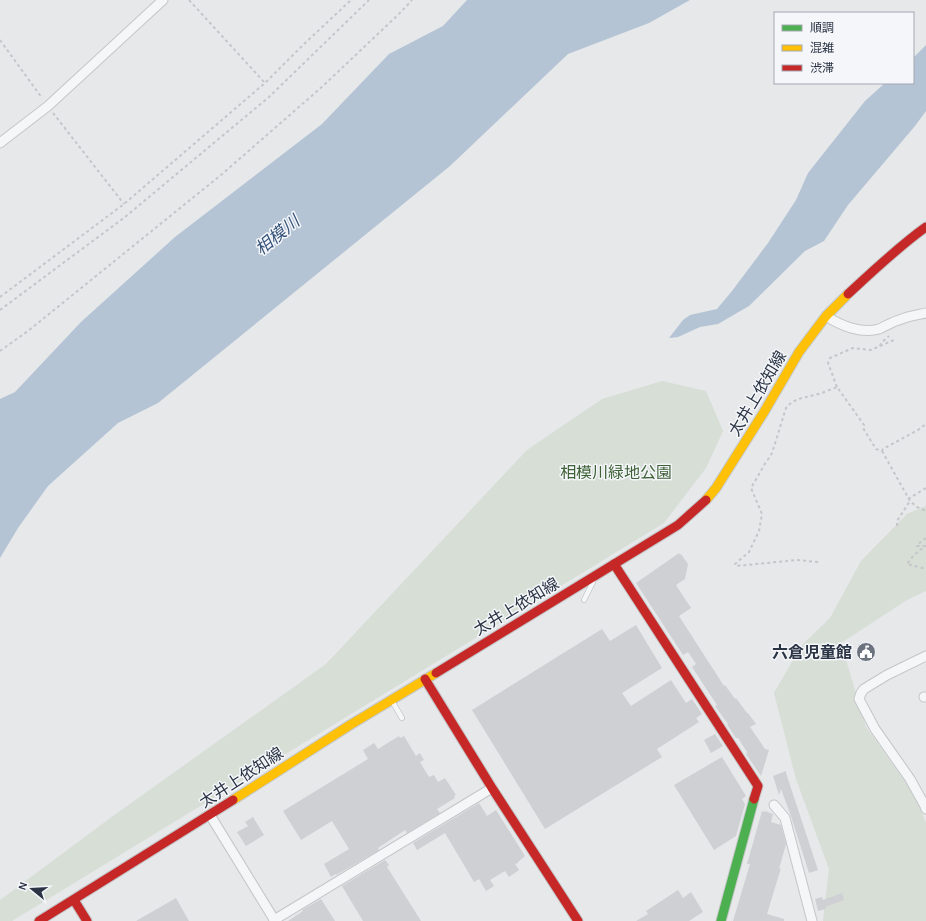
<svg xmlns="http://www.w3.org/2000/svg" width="926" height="921" viewBox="0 0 926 921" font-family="'Alegreya Sans','Noto Sans JP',sans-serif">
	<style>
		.green { fill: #d6ded6 }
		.water { fill: #b4c4d5 }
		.building { fill: #ced0d3 }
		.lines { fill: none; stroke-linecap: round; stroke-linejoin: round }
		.lane-casing { stroke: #c4c6c8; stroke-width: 6 }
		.street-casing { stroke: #c4c6c8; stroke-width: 11 }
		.fast-casing { stroke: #c4c6c8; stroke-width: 11 }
		.slow-casing { stroke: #c4c6c8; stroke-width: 11 }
		.jam-casing { stroke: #c4c6c8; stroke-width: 11 }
		.path { stroke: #c5c6ca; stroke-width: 2; stroke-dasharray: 3 3; stroke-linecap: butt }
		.lane { stroke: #f5f6f7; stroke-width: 4.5 }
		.street { stroke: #f5f6f7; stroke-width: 9 }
		.fast { stroke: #4caf50; stroke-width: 9 }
		.slow { stroke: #ffc107; stroke-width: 9 }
		.jam { stroke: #c62828; stroke-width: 9 }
		.labels { text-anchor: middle; stroke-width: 3; stroke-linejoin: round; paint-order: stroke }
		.street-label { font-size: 16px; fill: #2b3445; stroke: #f4f6f9 }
		.park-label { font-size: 16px; fill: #3f6138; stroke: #f4f6f9 }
		.poi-label { font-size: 16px; font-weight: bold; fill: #2b3445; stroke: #f4f6f9; text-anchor: end }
		.water-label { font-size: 17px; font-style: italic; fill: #34527a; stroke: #f4f6f9 }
	</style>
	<rect width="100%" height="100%" fill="#e6e8ea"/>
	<g class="green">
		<polygon points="662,381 706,391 723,431 706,468 664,523 12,921 0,921 0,900 113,816 326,664 527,450 602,399"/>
		<polygon points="926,506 926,591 907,600 841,643 866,727 915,796 926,823 926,921 823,921 829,869 796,779 774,693 801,646 830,618 861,561 907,514"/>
	</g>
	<g class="water">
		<polygon points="467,0 690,0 649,23 568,54 450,166 158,403 118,423 48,486 18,528 0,558 0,399 15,392 81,322 175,237 322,124 389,54 443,26"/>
		<polygon points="926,45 926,111 915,126 848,205 824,241 805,251 749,306 718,324 700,327 678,337 669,338 683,320 690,315 717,309 732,291 768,243 796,200 808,173 865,101 885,83 913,83 913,58"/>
	</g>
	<g class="building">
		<polygon points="679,553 680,555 681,554 688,564 685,579 676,585 691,608 679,616 724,686 725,685 735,699 736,698 747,713 748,713 756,724 750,727 765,749 769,750 761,776 746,754 747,752 738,738 736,738 728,726 727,725 728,724 715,706 717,705 692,667 696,664 688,652 683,655 636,583 669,560"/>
		<polygon points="636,625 662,668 622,693 631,706 671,680 686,703 692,699 702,714 696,718 699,722 657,749 662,757 545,829 472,710 602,629 610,641"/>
		<polygon points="715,734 723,746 711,753 704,740"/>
		<polygon points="399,736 400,738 404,736 416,756 420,753 424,760 420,762 429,777 434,775 438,782 445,778 456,795 454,796 455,798 437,809 440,813 407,833 405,830 378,848 379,850 336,875 335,874 331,877 324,864 349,849 332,821 301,840 283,811 368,759 363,750 374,743 378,749"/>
		<polygon points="722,757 746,796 742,799 745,804 736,836 714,850 674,785"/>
		<polygon points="786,771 786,773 818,870 809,873 791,816 781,789 779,795 773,776"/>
		<polygon points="479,803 487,816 496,810 525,856 518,862 518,863 515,864 519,870 509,877 505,871 490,880 494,886 486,891 479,879 474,882 445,833 417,850 413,843"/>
		<polygon points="762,811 765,812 765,811 773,814 771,822 781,825 786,844 779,869 781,868 767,914 784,919 784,921 733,921 750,864 747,864"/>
		<polygon points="253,817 264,835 246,846 237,832 248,826 245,822"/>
		<polygon points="385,860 389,865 387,867 421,921 363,921 342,886"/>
		<polygon points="678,890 683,898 691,892 703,912 689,921 636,921 648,914 646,911"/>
		<polygon points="842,893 844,900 825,907 826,909 818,911 815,899 822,897 823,900"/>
		<polygon points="176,898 189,921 136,921"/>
		<polygon points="321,899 335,921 288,921 303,911 302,910"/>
	</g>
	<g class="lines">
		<g class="lane-casing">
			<g id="lane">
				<polyline points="584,600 593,582 593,578"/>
				<polyline points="392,701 402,718"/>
			</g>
		</g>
		<g class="street-casing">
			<g id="street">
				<polyline points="0,143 48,106 163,0"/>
				<path d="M826,316c15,10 36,18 53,13 7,-3 13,-7 20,-9 9,-4 18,-5 27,-7"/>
				<polyline points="926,656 887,675 864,689 861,693 859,699 875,729 910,779 925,806 926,809"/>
				<polyline points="924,697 926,697"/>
				<polyline points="774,805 785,818 812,921"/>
				<polyline points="210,815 275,921"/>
				<polyline points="274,920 492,788"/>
			</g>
		</g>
		<g class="fast-casing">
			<polyline id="fast" points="721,921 754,799"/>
		</g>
		<g class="slow-casing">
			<g id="slow">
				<polyline points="706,500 716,488 764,412 799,352 826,316 848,294"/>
				<polyline points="233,800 350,725 436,673"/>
			</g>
		</g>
		<g class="jam-casing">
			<g id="jam">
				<path d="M848,294c25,-23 50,-47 78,-67"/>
				<polyline points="614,564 758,786 754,799"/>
				<polyline points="436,673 678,525 706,500"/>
				<polyline points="425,679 492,788 578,921"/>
				<polyline points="74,900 87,921"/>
				<polyline points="39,921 233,800"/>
			</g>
		</g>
		<g class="path">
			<polyline points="189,0 265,83"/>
			<polyline points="0,40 42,98"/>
			<polyline points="53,113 124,204"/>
			<polyline points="0,297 124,204 265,83 303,45 351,0"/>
			<polyline points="0,310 125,217 269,97 369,0"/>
			<polyline points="880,346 894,340"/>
			<polyline points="0,351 28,331 221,175 323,86 401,12 412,0"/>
			<polyline points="837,387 828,363 830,358 853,348 871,350 880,346 881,343 889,336"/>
			<polyline points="882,451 910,501 917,507 926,511"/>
			<polyline points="908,499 926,488"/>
			<polyline points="897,526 897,521 910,501"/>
			<polyline points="926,538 917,545 917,546 925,546 924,547 914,555 907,564 926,569"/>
			<path d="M818,562l-21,-2 -61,6 -1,-2 14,-12 10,-21 3,-17 -11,-26 15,-26 3,-4 3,-5 14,-45c8,-10 17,-10 29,-13 7,-2 15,-5 22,-8l27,38 -1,3 13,21 6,2 1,-2 35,-19 8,-6"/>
		</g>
		<use href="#lane" class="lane"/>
		<use href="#street" class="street"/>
		<use href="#fast" class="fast"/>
		<use href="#slow" class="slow"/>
		<use href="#jam" class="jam"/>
	</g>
	<defs>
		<g id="civic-disc" transform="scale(1)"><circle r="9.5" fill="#6c737f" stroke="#f4f6f9"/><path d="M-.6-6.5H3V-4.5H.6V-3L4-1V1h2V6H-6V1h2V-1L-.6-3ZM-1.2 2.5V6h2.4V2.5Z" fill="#fff"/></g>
	</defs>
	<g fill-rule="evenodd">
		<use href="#civic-disc" x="866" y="652"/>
	</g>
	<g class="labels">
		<g class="street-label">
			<text transform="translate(757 393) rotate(-59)" y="6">太井上依知線</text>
			<text transform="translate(516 606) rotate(-31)" y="6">太井上依知線</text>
			<text transform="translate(241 777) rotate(-33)" y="6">太井上依知線</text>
		</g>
		<g class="park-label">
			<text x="616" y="478">相模川緑地公園</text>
		</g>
		<g class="poi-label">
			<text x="852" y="658">六倉児童館</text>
		</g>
		<g class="water-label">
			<text transform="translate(277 235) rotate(-39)" y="6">相模川</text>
		</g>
	</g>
	<rect x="774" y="12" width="140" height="72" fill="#f4f6f9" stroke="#a4a8b1"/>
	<rect x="782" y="25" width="20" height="6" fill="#4caf50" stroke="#a4a8b1"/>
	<text x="810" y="32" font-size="12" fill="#2b3445">順調</text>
	<rect x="782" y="45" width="20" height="6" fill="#ffc107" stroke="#a4a8b1"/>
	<text x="810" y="52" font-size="12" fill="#2b3445">混雑</text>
	<rect x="782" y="65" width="20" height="6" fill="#c62828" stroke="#a4a8b1"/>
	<text x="810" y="72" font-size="12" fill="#2b3445">渋滞</text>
	<g transform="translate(32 889) rotate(288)" stroke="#f4f6f9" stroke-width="3" paint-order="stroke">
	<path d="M0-3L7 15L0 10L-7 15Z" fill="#2b3445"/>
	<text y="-6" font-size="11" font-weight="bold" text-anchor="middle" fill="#2b3445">N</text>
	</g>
</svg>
